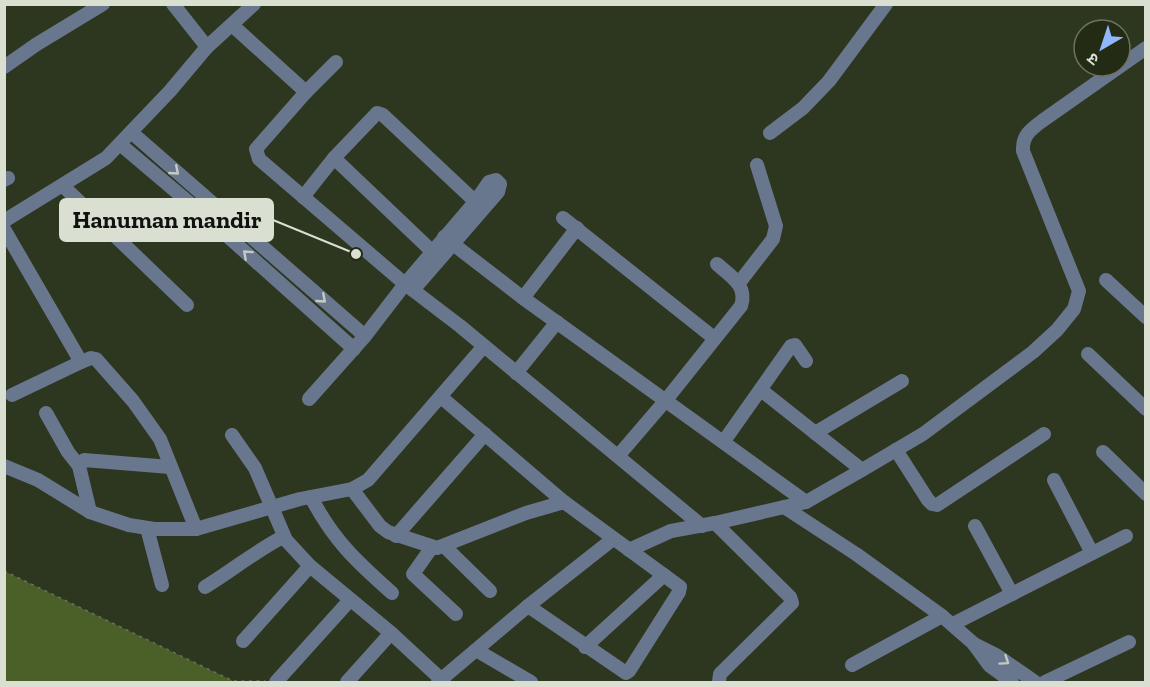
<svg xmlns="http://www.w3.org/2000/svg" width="1150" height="687" viewBox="0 0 1150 687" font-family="'Zilla Slab','Noto Sans Devanagari',serif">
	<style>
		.green { fill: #4b5f29 }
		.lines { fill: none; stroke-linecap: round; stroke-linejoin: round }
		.path { stroke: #6a725e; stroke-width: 1.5; stroke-dasharray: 3 4.5; stroke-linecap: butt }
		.minor { stroke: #69778e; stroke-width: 14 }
		.oneway { stroke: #c3cac4 }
		.leader { fill: none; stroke: #d9dfd1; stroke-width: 2 }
		.callout-dot { fill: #d9dfd1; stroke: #232b15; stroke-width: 2 }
		.callout { fill: #d9dfd1; stroke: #d9dfd1; stroke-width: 2 }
		.callout-label { font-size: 24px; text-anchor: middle; font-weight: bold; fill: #111 }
	</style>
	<rect width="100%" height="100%" fill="#2d361f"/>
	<polygon class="green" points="4,571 233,681 341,682 5,682"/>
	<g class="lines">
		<g class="path">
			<polyline points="4,571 233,681 265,681"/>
			<polyline points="293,682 337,682"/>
		</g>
		<g class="minor">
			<polyline points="173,4 207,47"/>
			<polyline points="232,25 306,92"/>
			<polyline points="336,62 306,92 256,149 259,159 405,284 460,326 702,526"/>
			<polyline points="4,67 37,44 103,4"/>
			<polyline points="131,132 365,336"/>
			<polyline points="770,133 803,108 829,81 886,4"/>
			<polyline points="121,145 205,216 354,349"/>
			<polyline points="334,158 437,256"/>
			<polyline points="4,180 8,178"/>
			<polyline points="63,186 187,305"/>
			<polyline points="303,197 334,158 377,113 383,115 480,206"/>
			<polyline points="563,218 714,338"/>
			<polyline points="4,221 106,158 170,91 207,47 254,4"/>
			<polyline points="4,229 81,362"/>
			<polyline points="444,237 523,298 806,502"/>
			<polyline points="1106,280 1146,317"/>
			<polyline points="739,283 773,239 776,226 757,165"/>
			<polyline points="523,298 577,228"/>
			<polyline points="1088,354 1146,409"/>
			<polyline points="516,373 557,322"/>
			<polyline points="761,390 862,470"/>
			<polyline points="12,395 81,362 91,358 96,359 133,401 160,439 196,529"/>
			<polyline points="441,397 564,502 680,587 679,592 629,671 626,673 528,606"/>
			<polyline points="309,399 365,336 405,284 475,202 489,182 496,180 500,184 498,192 413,290"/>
			<polyline points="46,413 68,452 79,466"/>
			<polyline points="815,433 902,381"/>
			<polyline points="232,435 255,468 286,540 310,566 391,633 444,682"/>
			<polyline points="724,441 791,346 795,345 806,361"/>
			<polyline points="896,450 928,500 932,504 937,505 1044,434"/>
			<polyline points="1103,452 1146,494"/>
			<path d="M618,456l48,-56 75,-94c7,-21 -11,-30 -24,-42"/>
			<polyline points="4,466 38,480 90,512 129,525 154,529 196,529 300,499 352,489 368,480 484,346"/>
			<polyline points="1054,480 1092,553"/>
			<polyline points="352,489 380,526 388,532 437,548 526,513 564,502"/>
			<path d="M311,497c22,43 46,65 81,96"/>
			<polyline points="784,507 856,554 942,616 973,643 989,665 1012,682"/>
			<polyline points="90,512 79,466 84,460 170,467"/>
			<polyline points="715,523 790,597 792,603 720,674 719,682"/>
			<polyline points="975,526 1012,594"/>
			<polyline points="147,528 162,585"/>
			<polyline points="396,536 485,434"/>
			<polyline points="444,546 490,591"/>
			<polyline points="432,547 413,574 456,614"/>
			<path d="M629,550l42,-19 44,-8 91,-21 56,-32 61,-36 110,-82 24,-22 17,-21 5,-18 -56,-140c-1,-15 7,-21 19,-30l104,-73"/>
			<path d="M205,587c27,-16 50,-36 78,-50"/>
			<polyline points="953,624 1126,536"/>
			<polyline points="243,641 310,566"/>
			<polyline points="974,644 996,655 1035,682"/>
			<polyline points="585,647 664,575"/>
			<polyline points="476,650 531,682"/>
			<polyline points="852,665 942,616"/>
			<polyline points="276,682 350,600"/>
			<polyline points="347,682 391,633"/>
			<polyline points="438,682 528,606 613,539"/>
			<polyline points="1045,682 1129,642"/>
		</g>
	</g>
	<defs><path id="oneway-chevron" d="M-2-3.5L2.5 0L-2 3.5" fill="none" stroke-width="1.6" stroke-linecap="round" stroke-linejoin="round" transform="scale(1.5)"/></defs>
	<g class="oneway">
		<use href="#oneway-chevron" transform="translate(175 171) rotate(41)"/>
		<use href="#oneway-chevron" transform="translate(247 254) rotate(-138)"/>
		<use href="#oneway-chevron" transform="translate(322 299) rotate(41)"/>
		<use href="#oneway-chevron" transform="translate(1005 661) rotate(35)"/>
	</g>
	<path class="leader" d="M356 254L273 220"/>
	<circle class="callout-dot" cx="356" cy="254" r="6"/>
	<rect class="callout" x="60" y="199" width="213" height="42" rx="6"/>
	<g class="callout-label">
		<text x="167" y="228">Hanuman mandir</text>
	</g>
	<rect width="1150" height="687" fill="none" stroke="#d9dfd1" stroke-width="12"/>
	<g transform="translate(1102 48) rotate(219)"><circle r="28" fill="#232b15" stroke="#6c7360" stroke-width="1.5"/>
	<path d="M0-4.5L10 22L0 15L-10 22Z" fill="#8fb8fd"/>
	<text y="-9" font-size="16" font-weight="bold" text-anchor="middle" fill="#d9dfd1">उ</text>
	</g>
</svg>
